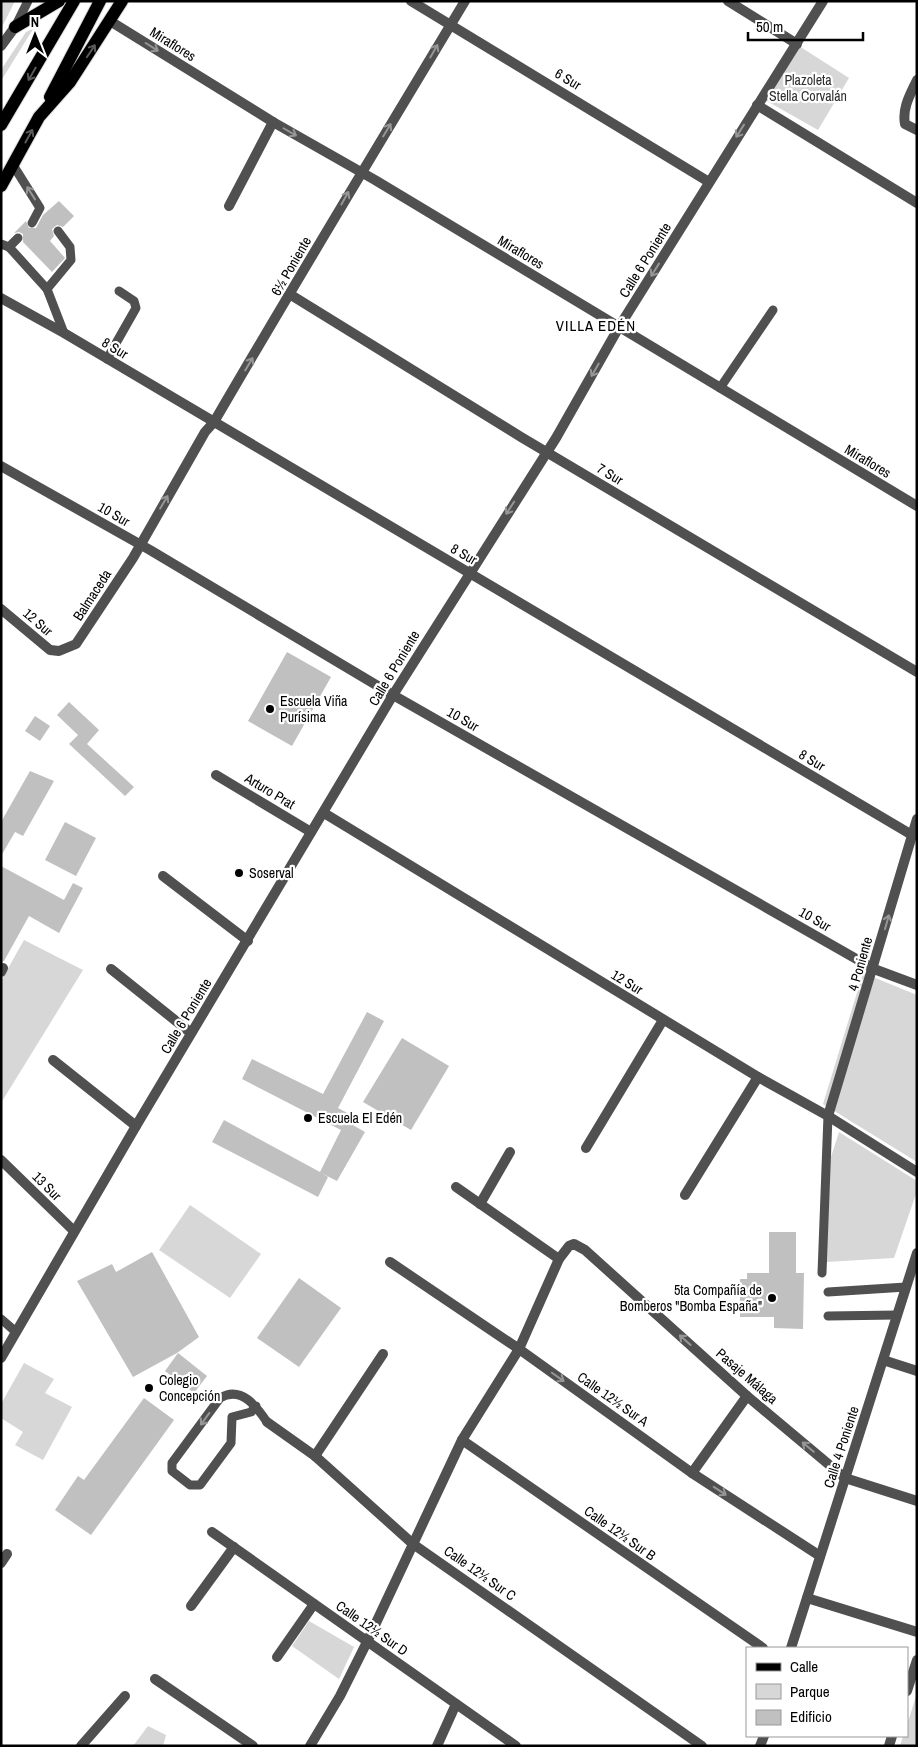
<svg xmlns="http://www.w3.org/2000/svg" width="918" height="1747" viewBox="0 0 918 1747" font-family="'Archivo Narrow',sans-serif">
	<style>
		.green { fill: #d7d7d7 }
		.building { fill: #c0c0c0 }
		.lines { fill: none; stroke-linecap: round; stroke-linejoin: round }
		.primary-casing { stroke: #dbdbdb; stroke-width: 14 }
		.service { stroke: #505050; stroke-width: 9 }
		.minor { stroke: #505050; stroke-width: 10 }
		.tertiary { stroke: #505050; stroke-width: 10 }
		.primary { stroke: #000; stroke-width: 12 }
		.oneway { stroke: #969696 }
		.oneway2 { stroke: #595959 }
		.poi-dot { fill: #000; stroke: #fff; stroke-width: 2 }
		.labels { text-anchor: middle; stroke-width: 4.5; stroke-linejoin: round; paint-order: stroke }
		.street-label { font-size: 14px; fill: #000; stroke: #fff }
		.park-label { font-size: 14px; fill: #2e2e2e; stroke: #fff }
		.poi-label { font-size: 14px; fill: #000; stroke: #fff; text-anchor: start }
		.neighbourhood-label { font-size: 15px; letter-spacing: 1px; fill: #000; stroke: #fff }
	</style>
	<rect width="100%" height="100%" fill="#fff"/>
	<g class="green">
		<polygon points="1,1 15,1 1,29"/>
		<polygon points="33,29 1,81 1,70 26,32"/>
		<polygon points="799,46 849,78 818,130 765,100"/>
		<polygon points="24,940 83,970 1,1103 1,981"/>
		<polygon points="863,973 917,995 917,1162 823,1104"/>
		<polygon points="839,1132 917,1181 917,1191 894,1258 826,1262 829,1163"/>
		<polygon points="190,1205 261,1254 230,1298 159,1250"/>
		<polygon points="24,1363 54,1379 45,1393 72,1407 43,1460 15,1445 23,1432 1,1418 1,1404"/>
		<polygon points="309,1621 354,1647 339,1679 292,1646"/>
		<polygon points="917,1693 917,1746 900,1746 903,1736 907,1736 907,1725"/>
		<polygon points="148,1726 166,1735 163,1746 133,1746"/>
	</g>
	<g class="building">
		<polygon points="59,201 74,216 63,227 57,225 52,229 54,236 50,241 65,258 52,272 23,242 23,234 19,232 14,233 26,221 29,228 36,228 43,215"/>
		<polygon points="287,652 331,677 292,746 248,721"/>
		<polygon points="69,702 99,730 87,744 134,787 125,796 69,744 78,735 57,715"/>
		<polygon points="35,716 50,726 40,741 25,731"/>
		<polygon points="30,771 54,781 23,836 15,832 1,856 1,822"/>
		<polygon points="65,822 96,838 76,876 45,860"/>
		<polygon points="1,866 64,900 73,883 83,888 59,933 29,916 4,961 1,962"/>
		<polygon points="367,1012 384,1021 338,1108 355,1117 351,1124 365,1132 337,1181 321,1173 328,1177 318,1197 212,1142 224,1120 320,1172 341,1130 242,1079 252,1059 323,1094"/>
		<polygon points="402,1038 449,1066 411,1130 363,1102"/>
		<polygon points="769,1232 796,1232 796,1273 804,1273 803,1329 774,1328 774,1317 740,1317 740,1279 747,1279 747,1273 769,1273"/>
		<polygon points="152,1252 199,1337 177,1353 133,1377 77,1281 112,1264 116,1272"/>
		<polygon points="299,1278 341,1308 299,1367 257,1338"/>
		<polygon points="178,1353 207,1376 194,1393 165,1371"/>
		<polygon points="144,1398 174,1420 91,1535 55,1510 78,1476 84,1480"/>
	</g>
	<g class="lines">
		<g class="primary-casing">
			<g id="primary">
				<polyline points="15,27 59,1"/>
				<polyline points="50,97 100,1"/>
				<polyline points="1,125 74,1"/>
				<polyline points="1,186 39,117 70,82 122,1"/>
			</g>
		</g>
		<g class="service">
			<polyline points="15,27 28,1"/>
			<polyline points="13,165 40,208 32,223"/>
			<polyline points="1,244 9,247 18,238"/>
			<polyline points="9,247 47,289 71,260 70,247 58,231"/>
			<polyline points="47,289 64,333"/>
			<polyline points="107,359 136,308 134,301 119,291"/>
			<polyline points="720,388 773,310"/>
			<polyline points="822,1273 828,1116"/>
			<polyline points="828,1292 906,1287"/>
			<polyline points="828,1316 897,1315"/>
			<polyline points="1,1319 16,1332"/>
			<path d="M256,1406l-5,6 -19,5 -1,26 -31,42h-10l-18,-14v-8l48,-65c21,-13 37,9 47,24"/>
		</g>
		<g class="minor">
			<polyline points="411,1 709,182"/>
			<polyline points="728,1 797,44"/>
			<polyline points="110,21 273,122 375,180 917,506"/>
			<path d="M917,80c-7,15 -15,28 -12,44l12,6"/>
			<polyline points="757,105 917,203"/>
			<polyline points="229,206 273,122"/>
			<polyline points="291,295 521,437 917,672"/>
			<polyline points="1,298 64,333 912,835"/>
			<path d="M1,609l49,41 9,1 17,-7 57,-86 72,-126 9,-10c82,-141 167,-281 251,-421"/>
			<polyline points="216,775 311,832"/>
			<polyline points="324,813 758,1077 828,1116 917,1172"/>
			<polyline points="163,876 248,941"/>
			<polyline points="111,969 191,1033"/>
			<polyline points="1,972 3,968"/>
			<polyline points="53,1060 136,1126"/>
			<polyline points="828,1116 917,819"/>
			<polyline points="586,1148 663,1020"/>
			<polyline points="1,1160 74,1231"/>
			<polyline points="456,1187 559,1259"/>
			<polyline points="685,1195 758,1077"/>
			<polyline points="480,1204 510,1152"/>
			<polyline points="390,1262 519,1349 692,1473 820,1556"/>
			<polyline points="1,1358 136,1126 393,695 556,438 619,327 823,1"/>
			<polyline points="883,1360 917,1371"/>
			<polyline points="267,1422 315,1456 413,1544 702,1746"/>
			<polyline points="462,1440 763,1648"/>
			<polyline points="315,1456 383,1354"/>
			<polyline points="692,1473 747,1396"/>
			<polyline points="212,1532 516,1746"/>
			<polyline points="1,1563 7,1554"/>
			<polyline points="807,1598 917,1632"/>
			<polyline points="191,1606 234,1547"/>
			<polyline points="277,1657 314,1604"/>
			<polyline points="155,1679 253,1746"/>
			<polyline points="907,1691 917,1660"/>
			<polyline points="81,1746 125,1696"/>
			<polyline points="310,1746 340,1696 367,1642 462,1440 519,1349 559,1259 569,1246 574,1244 585,1250 747,1396 845,1478 917,1501"/>
			<polyline points="437,1746 456,1704"/>
			<polyline points="889,1746 892,1736"/>
		</g>
		<g class="tertiary">
			<polyline points="1,46 15,27"/>
			<polyline points="1,466 150,550 393,695 874,969 917,985"/>
			<polyline points="791,1648 917,1253"/>
			<polyline points="760,1746 764,1736"/>
		</g>
		<use href="#primary" class="primary"/>
	</g>
	<defs><path id="oneway-shaft" d="M-6 0H5M1.5-3L5.5 0L1.5 3" fill="none" stroke-width="1.6" stroke-linecap="round" stroke-linejoin="round" transform="scale(1.25)"/></defs>
	<g class="oneway">
		<use href="#oneway-shaft" transform="translate(152 47) rotate(32)"/>
		<use href="#oneway-shaft" transform="translate(434 51) rotate(-60)"/>
		<use href="#oneway-shaft" transform="translate(387 130) rotate(-59)"/>
		<use href="#oneway-shaft" transform="translate(740 131) rotate(122)"/>
		<use href="#oneway-shaft" transform="translate(290 132) rotate(30)"/>
		<use href="#oneway-shaft" transform="translate(31 193) rotate(-122)"/>
		<use href="#oneway-shaft" transform="translate(345 198) rotate(-61)"/>
		<use href="#oneway-shaft" transform="translate(655 270) rotate(122)"/>
		<use href="#oneway-shaft" transform="translate(249 364) rotate(-59)"/>
		<use href="#oneway-shaft" transform="translate(595 370) rotate(120)"/>
		<use href="#oneway-shaft" transform="translate(164 502) rotate(-59)"/>
		<use href="#oneway-shaft" transform="translate(510 508) rotate(123)"/>
		<use href="#oneway-shaft" transform="translate(887 922) rotate(-74)"/>
		<use href="#oneway-shaft" transform="translate(685 1340) rotate(-138)"/>
		<use href="#oneway-shaft" transform="translate(558 1377) rotate(35)"/>
		<use href="#oneway-shaft" transform="translate(205 1419) rotate(126)"/>
		<use href="#oneway-shaft" transform="translate(808 1447) rotate(-140)"/>
		<use href="#oneway-shaft" transform="translate(720 1491) rotate(33)"/>
	</g>
	<g class="oneway2">
		<use href="#oneway-shaft" transform="translate(91 51) rotate(-56)"/>
		<use href="#oneway-shaft" transform="translate(32 74) rotate(120)"/>
		<use href="#oneway-shaft" transform="translate(29 136) rotate(-61)"/>
	</g>
	<g class="poi-dot">
		<circle cx="270" cy="709" r="5"/>
		<circle cx="239" cy="873" r="5"/>
		<circle cx="308" cy="1118" r="5"/>
		<circle cx="772" cy="1298" r="5"/>
		<circle cx="149" cy="1388" r="5"/>
	</g>
	<g class="labels">
		<g class="street-label">
			<text transform="translate(173 44) rotate(32)" y="5">Miraflores</text>
			<text transform="translate(568 79) rotate(31)" y="5">6 Sur</text>
			<text transform="translate(521 252) rotate(31)" y="5">Miraflores</text>
			<text transform="translate(645 260) rotate(-58)" y="5">Calle 6 Poniente</text>
			<text transform="translate(291 266) rotate(-60)" y="5">6½ Poniente</text>
			<text transform="translate(115 348) rotate(31)" y="5">8 Sur</text>
			<text transform="translate(868 461) rotate(31)" y="5">Miraflores</text>
			<text transform="translate(610 474) rotate(31)" y="5">7 Sur</text>
			<text transform="translate(114 514) rotate(30)" y="5">10 Sur</text>
			<text transform="translate(464 554) rotate(30)" y="5">8 Sur</text>
			<text transform="translate(92 595) rotate(-57)" y="5">Balmaceda</text>
			<text transform="translate(38 622) rotate(41)" y="5">12 Sur</text>
			<text transform="translate(394 668) rotate(-59)" y="5">Calle 6 Poniente</text>
			<text transform="translate(463 719) rotate(30)" y="5">10 Sur</text>
			<text transform="translate(812 760) rotate(31)" y="5">8 Sur</text>
			<text transform="translate(270 791) rotate(31)" y="5">Arturo Prat</text>
			<text transform="translate(815 919) rotate(30)" y="5">10 Sur</text>
			<text transform="translate(860 964) rotate(-74)" y="5">4 Poniente</text>
			<text transform="translate(627 982) rotate(31)" y="5">12 Sur</text>
			<text transform="translate(186 1016) rotate(-59)" y="5">Calle 6 Poniente</text>
			<text transform="translate(47 1186) rotate(45)" y="5">13 Sur</text>
			<text transform="translate(747 1376) rotate(41)" y="5">Pasaje Málaga</text>
			<text transform="translate(613 1399) rotate(35)" y="5">Calle 12½ Sur A</text>
			<text transform="translate(841 1447) rotate(-72)" y="5">Calle 4 Poniente</text>
			<text transform="translate(620 1533) rotate(35)" y="5">Calle 12½ Sur B</text>
			<text transform="translate(480 1573) rotate(35)" y="5">Calle 12½ Sur C</text>
			<text transform="translate(372 1628) rotate(35)" y="5">Calle 12½ Sur D</text>
		</g>
		<g class="park-label">
			<text x="808" y="85">Plazoleta<tspan x="808" dy="16">Stella Corvalán</tspan></text>
		</g>
		<g class="poi-label">
			<text x="280" y="706">Escuela Viña<tspan x="280" dy="16">Purísima</tspan></text>
			<text x="249" y="878">Soserval</text>
			<text x="318" y="1123">Escuela El Edén</text>
			<text x="762" y="1295" text-anchor="end">5ta Compañía de<tspan x="762" dy="16">Bomberos "Bomba España"</tspan></text>
			<text x="159" y="1385">Colegio<tspan x="159" dy="16">Concepción</tspan></text>
		</g>
		<g class="neighbourhood-label">
			<text x="596" y="331">VILLA EDÉN</text>
		</g>
	</g>
	<rect width="918" height="1747" fill="none" stroke="#000000" stroke-width="5"/>
	<rect x="746" y="1647" width="162" height="90" fill="#ffffff" stroke="#999999"/>
	<rect x="756" y="1663" width="25" height="8" fill="#000000" stroke="#999999"/>
	<text x="790" y="1672" font-size="15" fill="#000000">Calle</text>
	<rect x="756" y="1684" width="25" height="15" fill="#d7d7d7" stroke="#999999"/>
	<text x="790" y="1697" font-size="15" fill="#000000">Parque</text>
	<rect x="756" y="1710" width="25" height="15" fill="#c0c0c0" stroke="#999999"/>
	<text x="790" y="1722" font-size="15" fill="#000000">Edificio</text>
	<g transform="translate(35 35)" stroke="#ffffff" stroke-width="4" paint-order="stroke">
	<path d="M0-4L9 19L0 12L-9 19Z" fill="#000000"/>
	<text y="-8" font-size="14" font-weight="bold" text-anchor="middle" fill="#000000">N</text>
	</g>
	<path d="M748 32v8h115v-8" fill="none" stroke="#000000" stroke-width="2.5"/>
	<text x="756" y="32" font-size="15" fill="#000000" stroke="#ffffff" stroke-width="4" paint-order="stroke">50 m</text>
</svg>
